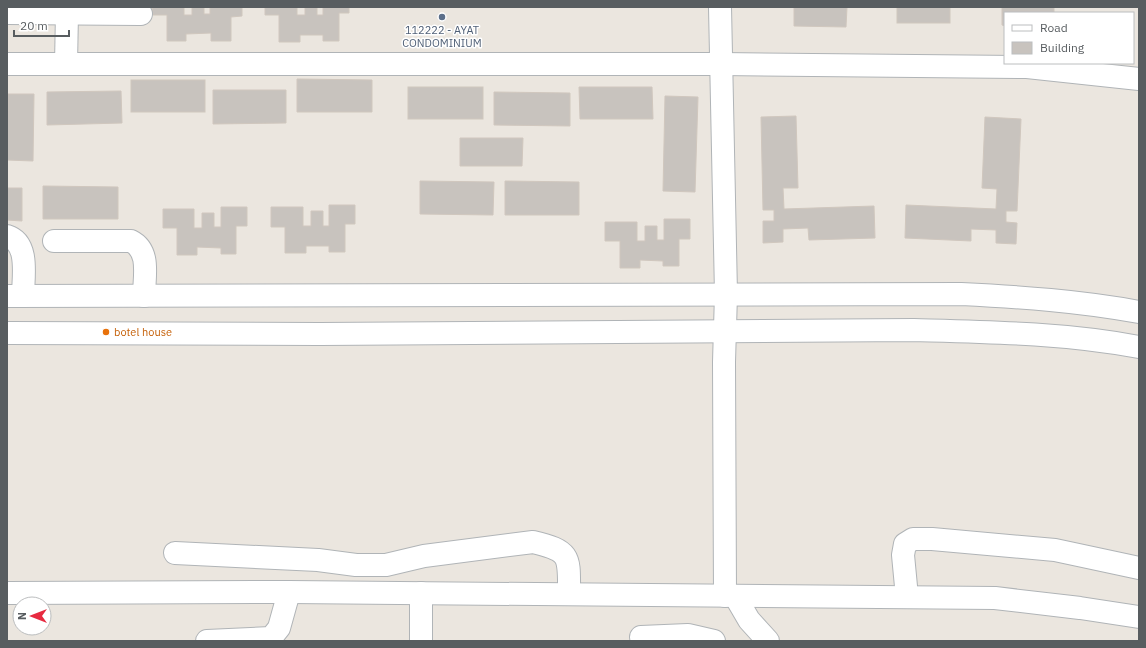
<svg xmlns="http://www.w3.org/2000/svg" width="1146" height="648" viewBox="0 0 1146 648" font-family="'IBM Plex Sans',sans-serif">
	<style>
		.building { fill: #c8c3be; stroke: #d0c7be }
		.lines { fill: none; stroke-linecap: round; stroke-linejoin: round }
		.minor-casing { stroke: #b0b4b7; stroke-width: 24 }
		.minor { stroke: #fff; stroke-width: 22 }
		.service-dot { fill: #5c6f8a; stroke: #fff; stroke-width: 1.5 }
		.food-dot { fill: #e8710a; stroke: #fff; stroke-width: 1.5 }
		.labels { text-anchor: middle; stroke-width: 3; stroke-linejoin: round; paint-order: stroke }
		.service-label { font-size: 11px; fill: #4e5e75; stroke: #fff }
		.food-label { font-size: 11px; fill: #c56008; stroke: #fff; text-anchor: start }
	</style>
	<rect width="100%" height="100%" fill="#ebe6df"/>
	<g class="building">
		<polygon points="152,7 184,7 184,15 192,15 192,7 204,7 204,14 210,14 210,7 242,7 242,16 231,17 231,41 211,41 211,33 186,34 186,41 167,41 167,15 153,15"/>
		<polygon points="265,7 297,7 297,15 305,15 305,7 317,7 317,15 323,15 323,7 349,7 349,13 339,13 339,41 323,41 323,35 300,35 300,42 279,42 279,15 265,15"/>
		<polygon points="794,7 847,7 846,27 794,26"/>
		<rect x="897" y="7" width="53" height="16"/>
		<polygon points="1002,7 1054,7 1054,13 1005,13 1005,26 1002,25"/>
		<polygon points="297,79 372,80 372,112 297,112"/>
		<rect x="131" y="80" width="74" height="32"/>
		<rect x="408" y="87" width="75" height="32"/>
		<polygon points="579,87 652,87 653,119 580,119"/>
		<polygon points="213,90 286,90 286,123 213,124"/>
		<polygon points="121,91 122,123 47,125 47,92"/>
		<polygon points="494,92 570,93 570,126 494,125"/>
		<polygon points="8,94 34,94 33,161 7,160"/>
		<polygon points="665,96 698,97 695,192 663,191"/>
		<polygon points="796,116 798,188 783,188 784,209 874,206 875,238 809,240 808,228 783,229 783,242 763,243 763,221 774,221 774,210 763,210 761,117"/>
		<polygon points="985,117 1021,119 1017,211 1006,211 1006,222 1017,223 1016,244 996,243 996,230 971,229 971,241 905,238 906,205 996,209 997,189 982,188"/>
		<polygon points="460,138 523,138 522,166 460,166"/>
		<polygon points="420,181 494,182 493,215 420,214"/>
		<polygon points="505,181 579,182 579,215 505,215"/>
		<polygon points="43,186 118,187 118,219 43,219"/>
		<polygon points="7,188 22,188 22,221 7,220"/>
		<polygon points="329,205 355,205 355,224 345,224 345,252 329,252 329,246 306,246 306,253 285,253 285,227 271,227 271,207 303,207 303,226 311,226 311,211 323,211 323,226 329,226"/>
		<polygon points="221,207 247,207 247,226 236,226 236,254 221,254 221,248 197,247 197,255 177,255 177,228 163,228 163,209 194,209 194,228 202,228 202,213 214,213 214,227 221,227"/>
		<polygon points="664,219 690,219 690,239 679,239 679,266 663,266 663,261 640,260 640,268 620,268 620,241 605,241 605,222 637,222 637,241 645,241 645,226 657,226 657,240 664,240"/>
	</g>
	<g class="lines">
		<g class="minor-casing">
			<g id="minor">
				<polyline points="720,7 726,294 724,362 725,596"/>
				<polyline points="7,13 141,14"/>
				<polyline points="7,64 720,64 1027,67 1139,79"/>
				<polyline points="66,64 67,13"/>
				<path d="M7,236c23,7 16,41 16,60"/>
				<path d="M54,241h77c20,10 13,36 13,55"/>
				<path d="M7,296l954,-2c60,3 119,7 178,18"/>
				<path d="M7,333l313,1 594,-4c75,2 151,3 225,17"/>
				<path d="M175,553l143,7 38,5h30l38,-9 109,-14c39,9 36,15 36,52"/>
				<polyline points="7,593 289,592 995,598 1080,608 1139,617"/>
				<polyline points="421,593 421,641"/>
				<polyline points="735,596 749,620 768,641"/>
				<polyline points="907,597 903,555 905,544 913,539 932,539 1055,550 1139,568"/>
				<polyline points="641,637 688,635 714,641"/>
				<polyline points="207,641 271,638 279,628 289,592"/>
			</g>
		</g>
		<use href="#minor" class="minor"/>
	</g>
	<circle class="service-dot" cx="442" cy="17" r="4"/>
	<circle class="food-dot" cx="106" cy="332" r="4"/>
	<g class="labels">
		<g class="service-label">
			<text x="442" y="34">112222 - AYAT<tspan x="442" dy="13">CONDOMINIUM</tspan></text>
		</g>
		<g class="food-label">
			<text x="114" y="336">botel house</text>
		</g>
	</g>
	<rect width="1146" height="648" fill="none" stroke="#585d60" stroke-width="16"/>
	<rect x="1004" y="12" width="130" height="52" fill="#ffffff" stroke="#bcbebf"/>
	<rect x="1012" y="25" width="20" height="6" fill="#ffffff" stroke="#bcbebf"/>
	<text x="1040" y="32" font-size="12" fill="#585d60">Road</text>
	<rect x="1012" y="42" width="20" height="12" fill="#c8c3be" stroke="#bcbebf"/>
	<text x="1040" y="52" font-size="12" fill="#585d60">Building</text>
	<g transform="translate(32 616) rotate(270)"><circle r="19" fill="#ffffff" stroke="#bcbebf"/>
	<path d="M0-3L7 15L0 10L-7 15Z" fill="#e72a40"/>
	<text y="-6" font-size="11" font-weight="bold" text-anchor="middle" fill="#585d60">N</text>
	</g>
	<path d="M14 30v6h55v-6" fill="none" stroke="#585d60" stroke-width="2"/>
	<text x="20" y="30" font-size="12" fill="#585d60" stroke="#ffffff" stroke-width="3" paint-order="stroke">20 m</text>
</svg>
